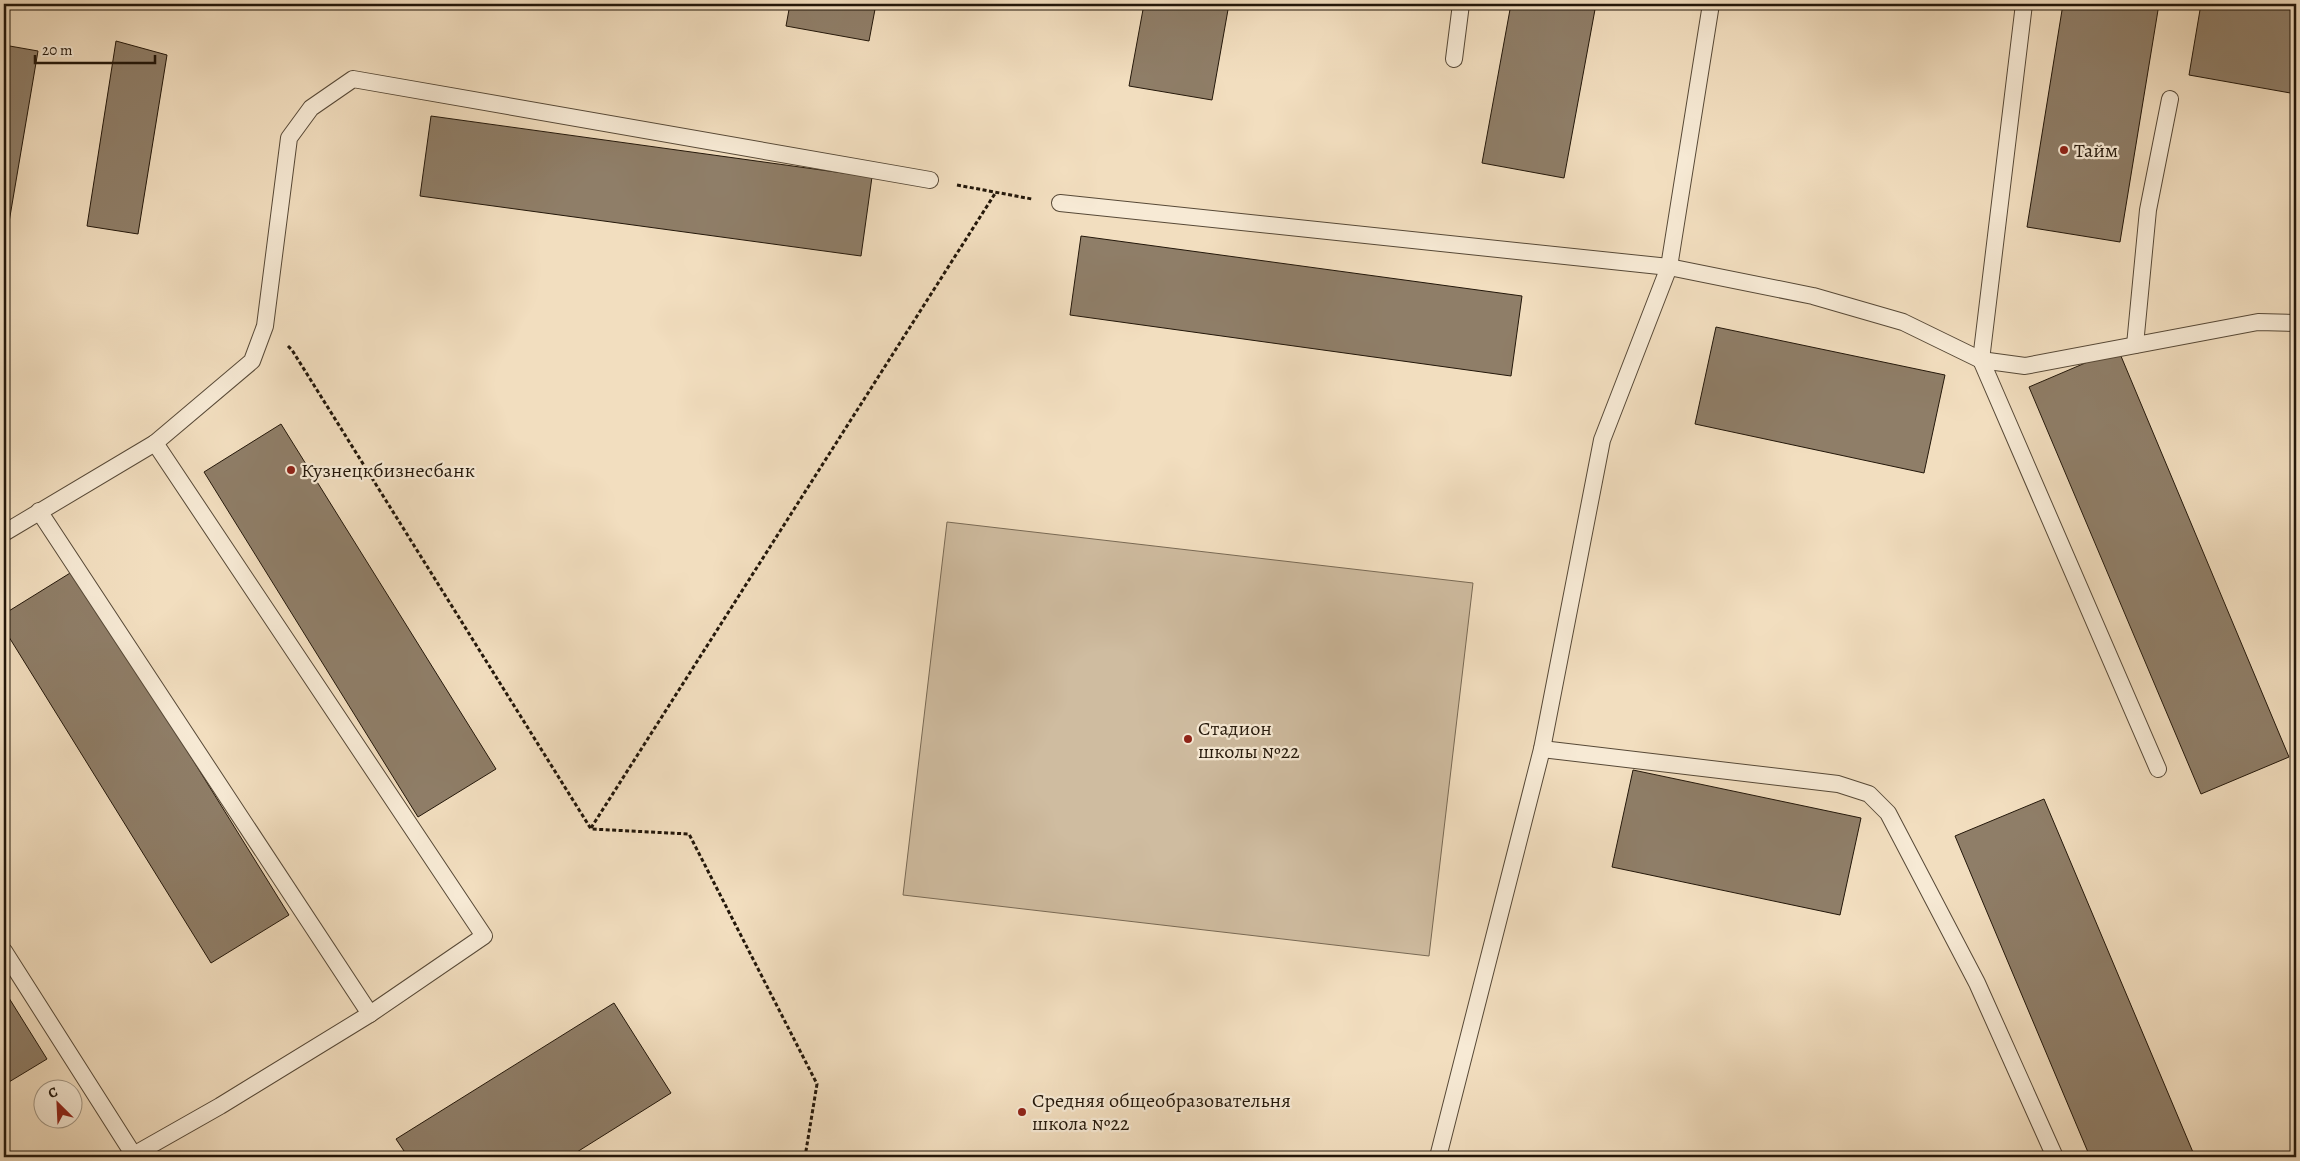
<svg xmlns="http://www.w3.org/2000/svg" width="2300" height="1161" viewBox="0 0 2300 1161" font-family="Alegreya,serif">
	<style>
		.green { fill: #cfbca0; stroke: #796a55 }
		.building { fill: #8f7e68; stroke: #23170a }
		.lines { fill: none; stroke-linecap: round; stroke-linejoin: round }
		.lane-casing { stroke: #574937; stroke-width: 18 }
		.path { stroke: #23170a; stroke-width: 3; stroke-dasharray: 4 2.5; stroke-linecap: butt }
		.lane { stroke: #f7ead5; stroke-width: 16 }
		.poi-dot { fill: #8f2418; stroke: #f7ead5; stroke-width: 2 }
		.labels { text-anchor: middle; stroke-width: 4.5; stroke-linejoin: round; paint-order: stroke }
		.poi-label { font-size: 20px; fill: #23170a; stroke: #f7ead5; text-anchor: start }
	</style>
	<rect width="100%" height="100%" fill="#f2debf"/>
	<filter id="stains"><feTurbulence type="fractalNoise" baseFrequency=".004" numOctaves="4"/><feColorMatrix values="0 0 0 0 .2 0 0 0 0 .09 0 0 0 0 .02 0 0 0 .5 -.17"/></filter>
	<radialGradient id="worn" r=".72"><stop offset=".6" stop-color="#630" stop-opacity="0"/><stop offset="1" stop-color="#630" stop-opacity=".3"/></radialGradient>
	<polygon class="green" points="947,522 1473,583 1429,956 903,895"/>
	<g class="building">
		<polygon points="790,4 876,4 869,41 786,26"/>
		<polygon points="1144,4 1229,4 1212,100 1129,86"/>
		<polygon points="1511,4 1596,4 1564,178 1482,163"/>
		<polygon points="2063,4 2159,4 2120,242 2027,227"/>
		<polygon points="2201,4 2296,4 2296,94 2189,75"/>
		<polygon points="116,41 167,55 138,234 87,226"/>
		<polygon points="4,45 38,51 6,240 4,240"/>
		<polygon points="431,116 872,177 861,256 420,196"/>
		<polygon points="1081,236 1522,296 1511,376 1070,315"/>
		<polygon points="1716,327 1945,375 1924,473 1695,424"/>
		<polygon points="2118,349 2289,757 2201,794 2029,387"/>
		<polygon points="281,424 496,769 418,817 204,472"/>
		<polygon points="75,570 289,915 211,963 4,629 4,614"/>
		<polygon points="1633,770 1861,818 1840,915 1612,867"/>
		<polygon points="2044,799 2195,1157 2090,1157 1955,836"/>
		<polygon points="4,990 47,1059 4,1085"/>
		<polygon points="614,1003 671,1093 569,1157 408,1157 396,1139"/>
	</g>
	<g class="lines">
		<g class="lane-casing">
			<g id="lane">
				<polyline points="2024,4 1981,360 2158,769"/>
				<polyline points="1454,59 1461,4"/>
				<polyline points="1060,203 1669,267 1813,296 1903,322 1981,360 2025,366 2258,322 2296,323"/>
				<polyline points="2135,345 2148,210 2170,99"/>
				<polyline points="39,511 370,1014"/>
				<polyline points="4,533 155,443 252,361 265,326 289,138 311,108 353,79 930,180"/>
				<polyline points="1542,749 1838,784 1869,794 1888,813 1977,983 2055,1157"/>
				<polyline points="4,951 135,1157"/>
				<polyline points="130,1157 220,1106 370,1014 484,936 155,443"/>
				<polyline points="1438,1157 1542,749 1602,440 1669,267 1711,4"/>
			</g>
		</g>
		<g class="path">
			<polyline points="957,185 1032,199"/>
			<polyline points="288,346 292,350 591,829 689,834 817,1084 805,1157"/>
			<polyline points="591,828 996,192"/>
		</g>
		<use href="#lane" class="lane"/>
	</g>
	<g class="poi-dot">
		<circle cx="2064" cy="150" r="5"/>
		<circle cx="291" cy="470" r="5"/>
		<circle cx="1188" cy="739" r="5"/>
		<circle cx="1022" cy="1112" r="5"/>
	</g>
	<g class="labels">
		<g class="poi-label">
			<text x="2074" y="157">Тайм</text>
			<text x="301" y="477">Кузнецкбизнесбанк</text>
			<text x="1198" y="735">Стадион<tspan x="1198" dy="23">школы №22</tspan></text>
			<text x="1032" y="1107">Средняя общеобразовательня<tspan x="1032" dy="23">школа №22</tspan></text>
		</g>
	</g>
	<rect width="2300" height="1161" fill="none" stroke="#f2debf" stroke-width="20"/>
	<rect x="5" y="5" width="2290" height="1151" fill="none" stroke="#23170a" stroke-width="2.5"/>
	<rect x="10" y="10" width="2280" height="1141" fill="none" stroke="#23170a"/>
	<g transform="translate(58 1104) rotate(336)"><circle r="24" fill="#f7ead5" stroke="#a29684"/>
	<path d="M0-4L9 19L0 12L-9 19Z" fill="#8f2418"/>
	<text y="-8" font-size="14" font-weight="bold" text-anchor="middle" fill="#23170a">С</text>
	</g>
	<path d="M35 55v8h120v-8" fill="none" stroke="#23170a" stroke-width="2.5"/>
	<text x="42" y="55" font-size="15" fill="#23170a" stroke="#f7ead5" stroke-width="4" paint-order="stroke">20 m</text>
	<rect width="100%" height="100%" filter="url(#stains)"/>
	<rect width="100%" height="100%" fill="url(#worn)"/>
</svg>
